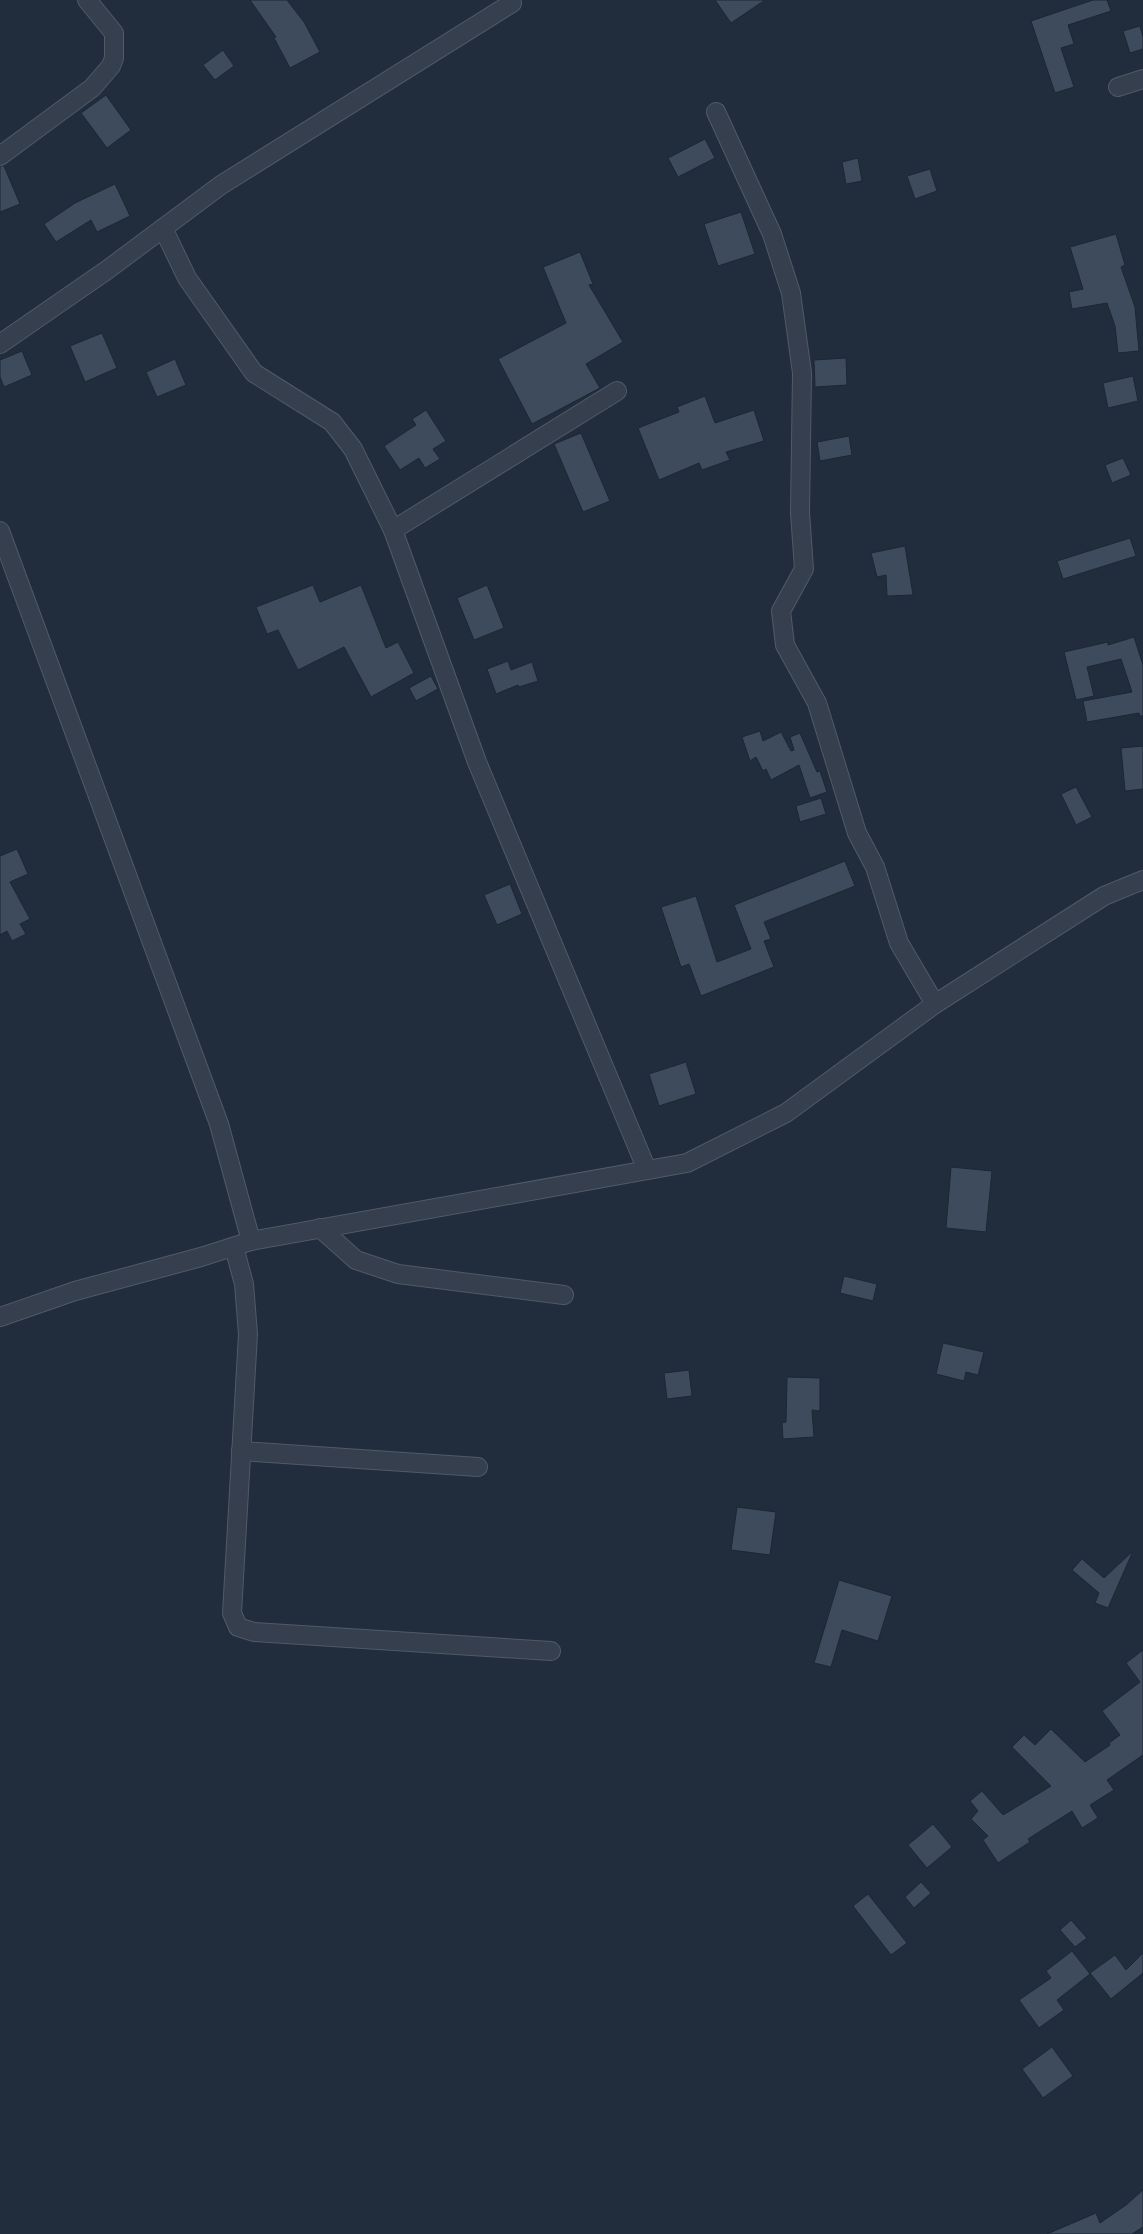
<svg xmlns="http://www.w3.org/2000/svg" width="1143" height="2234" viewBox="0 0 1143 2234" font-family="'Golos Text',sans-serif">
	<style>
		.building { fill: #3d4b5c; stroke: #1d2633 }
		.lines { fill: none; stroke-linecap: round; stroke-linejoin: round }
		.minor-casing { stroke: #515a67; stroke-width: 20 }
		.minor { stroke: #353f4d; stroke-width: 18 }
	</style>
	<rect width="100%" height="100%" fill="#212d3d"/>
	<g class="building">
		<polygon points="250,0 287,0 304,22 320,52 290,68 274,38 276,37"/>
		<polygon points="715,0 765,0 731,23"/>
		<polygon points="1093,0 1107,0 1111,11 1068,25 1074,44 1061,48 1074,87 1055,93 1031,21"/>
		<polygon points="1140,26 1143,37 1143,49 1130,53 1123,31"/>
		<polygon points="223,50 234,66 215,80 203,65"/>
		<polygon points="106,95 131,130 107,148 81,113"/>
		<polygon points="705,139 715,158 678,177 668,158"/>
		<polygon points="858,158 862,181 846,184 842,162"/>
		<polygon points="0,166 4,166 20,204 0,212"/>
		<polygon points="930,169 937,191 915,199 907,176"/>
		<polygon points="115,184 130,216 97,232 91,220 56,242 44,224 75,203"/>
		<polygon points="741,212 755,254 718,266 704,224"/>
		<polygon points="1116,234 1125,265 1121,267 1135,307 1139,351 1118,353 1115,326 1107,303 1072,309 1069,292 1083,289 1070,247"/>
		<polygon points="580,252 593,284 589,285 623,342 586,364 600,388 532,424 498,359 566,323 543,267"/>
		<polygon points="102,333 117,368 85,382 70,346"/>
		<polygon points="22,351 32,375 4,387 0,377 0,360"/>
		<polygon points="846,358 847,385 815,387 814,360"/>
		<polygon points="175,359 186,385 157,397 146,372"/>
		<polygon points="1133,376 1138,401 1108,408 1103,383"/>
		<polygon points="705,396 715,423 754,410 764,441 726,452 730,460 702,470 699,463 659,480 638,428 679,412 677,407"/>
		<polygon points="426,410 446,441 433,449 440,459 425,468 419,458 400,470 384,446 416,425 412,419"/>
		<polygon points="581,433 610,501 583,512 554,444"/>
		<polygon points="849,436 852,455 820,461 817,442"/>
		<polygon points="1123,458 1131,475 1112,483 1105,465"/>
		<polygon points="1130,538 1136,556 1063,579 1057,561"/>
		<polygon points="905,546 913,595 887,596 886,575 877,577 871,553"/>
		<polygon points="313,585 320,602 361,585 386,648 398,642 414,673 371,697 344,647 298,670 278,630 267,634 256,607"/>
		<polygon points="487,585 504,628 474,640 457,598"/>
		<polygon points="1134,637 1143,665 1143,716 1140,716 1139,713 1087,722 1083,701 1132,692 1121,659 1087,667 1094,696 1076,700 1064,652 1108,642 1108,645"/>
		<polygon points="508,661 511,670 532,662 538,681 519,687 518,685 496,694 487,669"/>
		<polygon points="431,676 438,689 416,701 409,688"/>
		<polygon points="760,731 763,741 781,732 791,751 794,750 790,737 800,733 817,772 820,771 827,792 810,798 799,765 771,780 766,769 763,771 756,757 750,761 742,737"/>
		<polygon points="1143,746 1143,789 1125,791 1121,748"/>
		<polygon points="1076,787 1092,817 1076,825 1061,794"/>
		<polygon points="821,798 826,814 800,822 796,806"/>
		<polygon points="17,849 28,874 10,882 30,919 20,924 26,934 12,941 7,931 0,935 0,856"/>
		<polygon points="845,861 855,886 764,922 771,939 764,941 774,967 701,996 689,964 681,967 661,907 696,896 717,962 751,949 734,905"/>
		<polygon points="510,884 522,914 497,925 484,895"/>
		<polygon points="686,1062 696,1094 659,1106 649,1074"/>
		<polygon points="951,1167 992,1171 986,1232 946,1228"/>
		<polygon points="844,1276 877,1284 873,1301 840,1293"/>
		<polygon points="943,1343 984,1352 978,1375 966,1372 964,1381 936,1374"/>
		<polygon points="689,1370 692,1396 667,1399 664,1373"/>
		<polygon points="787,1377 820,1378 820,1411 812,1410 814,1437 783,1439 782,1423 786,1422"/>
		<polygon points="737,1507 776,1512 770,1555 731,1550"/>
		<polygon points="1133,1551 1108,1608 1095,1603 1099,1593 1072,1570 1082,1559 1104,1578"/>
		<polygon points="839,1580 892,1596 878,1641 842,1630 831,1667 814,1663"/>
		<polygon points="1143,1650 1143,1755 1107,1780 1114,1790 1090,1805 1098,1818 1082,1828 1072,1811 1028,1839 1030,1842 998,1863 983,1840 988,1836 971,1819 978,1811 970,1801 982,1791 1003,1815 1051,1786 1012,1747 1024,1735 1035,1745 1051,1729 1085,1762 1110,1745 1109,1743 1120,1735 1102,1711 1140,1682 1126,1663"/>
		<polygon points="933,1824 952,1847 927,1868 908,1845"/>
		<polygon points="921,1882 931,1893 914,1908 905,1897"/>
		<polygon points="868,1894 907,1943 891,1955 853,1906"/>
		<polygon points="1071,1920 1087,1938 1075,1947 1060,1930"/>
		<polygon points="1072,1951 1090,1974 1057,2000 1064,2010 1039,2028 1019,2000 1051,1978 1046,1971"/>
		<polygon points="1143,1953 1143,1973 1111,1999 1090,1973 1115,1955 1126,1970"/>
		<polygon points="1052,2047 1073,2076 1043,2098 1022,2069"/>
		<polygon points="1143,2190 1143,2227 1132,2234 1047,2234 1096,2213 1100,2223 1126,2205"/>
	</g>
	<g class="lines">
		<g class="minor-casing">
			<g id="minor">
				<polyline points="1118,87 1143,79"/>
				<polyline points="716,112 772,234 791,293 802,373 800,513 804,569 781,611 785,645 817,703 857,833 875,867 899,943 935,1004"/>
				<polyline points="0,156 92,88 111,66 114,58 114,33 87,0"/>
				<polyline points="163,228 187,278 254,373 332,422 353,449 393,530 477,762 647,1170"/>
				<polyline points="0,344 107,270 221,185 512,3"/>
				<polyline points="393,530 617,391"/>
				<polyline points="0,531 219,1124 251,1241"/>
				<polyline points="320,1228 356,1260 398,1274 564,1295"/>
				<polyline points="234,1247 244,1284 248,1334 232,1613 238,1627 254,1632 551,1651"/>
				<polyline points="0,1317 75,1291 201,1257 251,1241 687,1163 786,1113 935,1004 1104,896 1143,880"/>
				<polyline points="241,1451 478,1467"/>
			</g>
		</g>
		<use href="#minor" class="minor"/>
	</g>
</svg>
